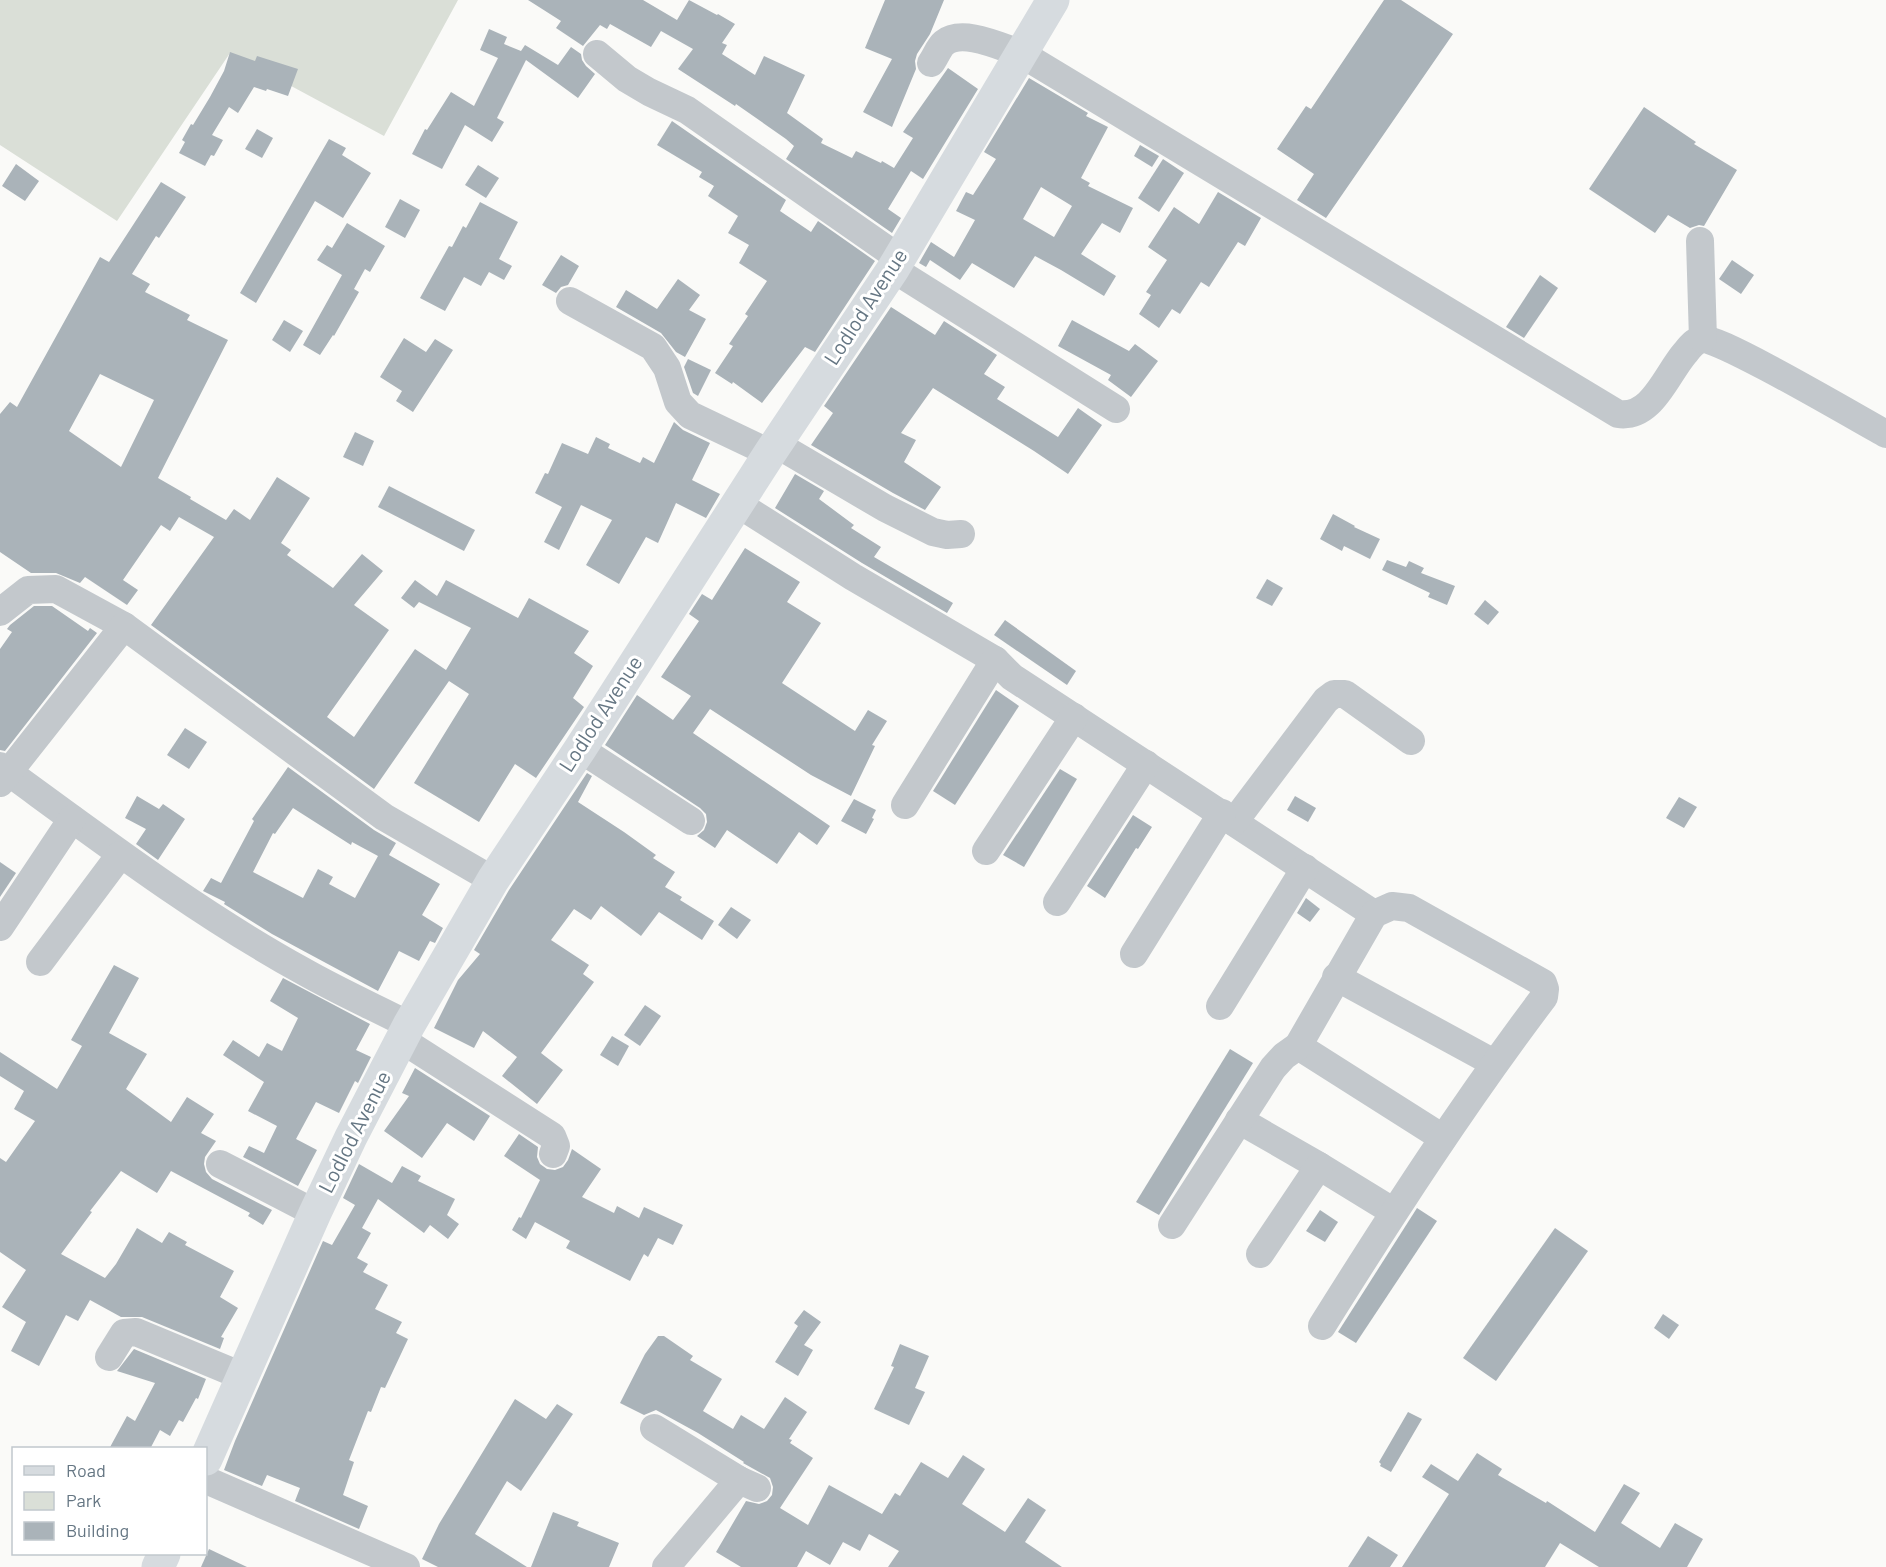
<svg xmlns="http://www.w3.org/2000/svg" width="1886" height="1567" viewBox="0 0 1886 1567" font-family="Barlow,sans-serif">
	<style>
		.green { fill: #dadfd7 }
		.building { fill: #aab3b9; fill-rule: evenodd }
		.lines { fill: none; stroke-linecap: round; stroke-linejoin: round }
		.minor { stroke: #c3c8cc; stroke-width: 28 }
		.major { stroke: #d6dbdf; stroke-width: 33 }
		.labels { text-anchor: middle; stroke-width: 6; stroke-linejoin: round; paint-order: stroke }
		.street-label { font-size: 21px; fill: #657683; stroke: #fff }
	</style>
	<rect width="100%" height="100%" fill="#fafaf8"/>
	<polygon class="green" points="0,0 458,0 384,136 230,53 117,221 0,145"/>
	<g class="building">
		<polygon points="528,0 643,0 677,20 689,0 717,15 718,14 735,24 722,43 727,45 722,54 755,75 764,56 805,75 787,113 823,139 821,143 852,158 856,151 881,163 882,161 894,168 913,138 903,132 948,68 978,89 923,179 911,171 888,209 901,218 892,233 786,159 794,146 786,139 736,104 735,106 678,69 693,49 661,31 651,47 610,24 607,29 600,25 583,46 556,28 561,21"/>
		<polygon points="885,0 944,0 930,34 917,54 915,61 916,69 892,127 863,112 892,59 865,48"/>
		<polygon points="1384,0 1401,0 1453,34 1326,218 1297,200 1314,174 1277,149 1306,106 1311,109"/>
		<polygon points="489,29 507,37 504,44 521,51 525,45 558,65 571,47 581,54 582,60 586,66 595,74 578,98 526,60 497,118 504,122 492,142 465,125 442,169 412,154 425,129 427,130 451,92 474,106 498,58 480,50"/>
		<polygon points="230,52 255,61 257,56 298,69 288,96 267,89 266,91 254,87 238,113 229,107 212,135 223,140 214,156 211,155 205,166 179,153 185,142 182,140 191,124 193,125 210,97 224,71"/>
		<path d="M1029,78l59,35 -2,3 22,11 -27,51 9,5 -2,3 45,22 -13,25 -18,-10 -21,31 35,22 -12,20 -43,-26 -26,-14 -21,32 -42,-25 -12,17 -30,-20 -4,7 -7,-4 12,-21 23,15 21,-37 -19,-9 10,-19 7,3 23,-36 -12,-7zM1041,187l31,19 -18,31 -31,-18z"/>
		<polygon points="1644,107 1696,142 1694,144 1737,170 1704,226 1699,225 1690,228 1668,215 1655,233 1589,189"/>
		<polygon points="672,121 786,200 780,211 811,232 818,221 875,261 815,352 805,347 762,403 733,382 732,384 715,373 733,346 729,344 748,316 745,314 767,281 739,263 749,245 728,233 738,216 708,196 714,186 699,177 702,172 657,145"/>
		<polygon points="257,129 273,138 262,158 245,149"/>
		<polygon points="329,139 346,148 342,155 371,173 343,218 315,201 256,303 240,293"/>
		<polygon points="1140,145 1159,156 1152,167 1134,156"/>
		<polygon points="1163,159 1184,173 1159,212 1138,198"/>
		<polygon points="16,164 39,181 25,201 2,186"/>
		<polygon points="478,165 499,178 486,198 465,185"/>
		<path d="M161,182l25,15 -27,41 -3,-2 -24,38 18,10 -5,8 45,23 -3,5 41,20 -70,138 33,19 -1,2 36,21 8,-11 16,11 27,-43 33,21 -29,45 10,7 -4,5 46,33 29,-34 21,17 -29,34 35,25 -62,87 27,20 61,-88 31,21 25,-42 -52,-26 -5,6 -13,-10 14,-18 22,16 9,-16 72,38 11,-20 60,33 -15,22 19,13 -20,32 11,9 -48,71 -21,-14 -36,58 -65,-39 55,-89 -20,-13 -75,108 -223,-164 63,-88 -35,-20 -9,14 -9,-6 -38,55 15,10 -11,15 -42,-28 -5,6 -24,-10h-25l-31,-21v-138l10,-12 7,5 83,-150 9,5zM100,374l54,26 -33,67 -52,-36z"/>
		<polygon points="1218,192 1261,218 1245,246 1238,242 1209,287 1201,282 1180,314 1172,309 1159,328 1139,314 1151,295 1146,292 1167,260 1148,247 1174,207 1199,224"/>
		<polygon points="400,199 420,210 405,238 385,227"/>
		<polygon points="480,202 518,222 499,259 512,266 504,280 489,272 481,286 464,277 445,311 420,298 449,246 452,247 463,226 466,228"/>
		<polygon points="347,223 385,246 370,272 365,269 354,289 359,292 334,336 333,335 320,355 303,345 342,275 317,260 327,245 332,248"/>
		<polygon points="561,255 579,266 568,285 561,287 556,293 542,285"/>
		<polygon points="1732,260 1754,275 1741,294 1719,279"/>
		<polygon points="1540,275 1558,288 1524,338 1506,327"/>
		<polygon points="678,279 700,295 689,310 706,319 685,357 676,352 661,333 616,307 626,290 657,309"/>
		<polygon points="891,307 935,335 944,321 997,355 984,374 1005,387 997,399 1058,437 1078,408 1102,425 1068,474 1034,451 933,388 901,433 916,440 904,462 941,487 925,510 893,493 811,445 833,413 824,406"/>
		<polygon points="284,320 303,331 290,352 272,340"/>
		<polygon points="1072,320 1129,351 1135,344 1158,361 1131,397 1108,380 1111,375 1058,346"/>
		<polygon points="404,338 426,352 435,339 453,350 413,412 396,401 402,391 380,377"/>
		<polygon points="688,359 711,370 698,396 693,393 684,367"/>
		<polygon points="674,422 683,430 710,443 692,480 720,494 706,518 676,503 658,543 646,537 619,584 586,565 612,520 581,505 559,550 544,542 562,507 535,493 545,473 548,474 562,443 588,454 596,437 610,444 608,448 640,463 643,457 654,463"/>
		<polygon points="355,432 374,441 363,466 343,457"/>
		<polygon points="795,474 824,491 819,499 854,525 851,528 881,547 874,557 953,603 947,613 862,563 775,508"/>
		<polygon points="389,486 475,530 464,551 378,507"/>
		<polygon points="1333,514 1355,526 1354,527 1380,539 1370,559 1344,546 1342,551 1320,539"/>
		<polygon points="745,548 800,582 787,602 821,623 782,683 855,731 868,710 887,721 872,745 875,746 851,796 811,775 710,709 693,733 830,826 817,845 799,832 777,864 727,830 715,848 697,836 704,830 707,822 706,814 700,808 605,745 637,695 673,720 691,696 661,677 699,621 689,614 702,594 712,600"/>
		<polygon points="1387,560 1406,567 1409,561 1424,568 1421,573 1455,586 1447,605 1428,597 1430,593 1382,570"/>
		<polygon points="1267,579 1283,588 1272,606 1256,598"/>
		<polygon points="1485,600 1499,612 1488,625 1474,614"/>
		<polygon points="34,606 52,606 88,631 90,628 97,633 5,751 0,750 0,649 12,632 7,629 10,625"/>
		<polygon points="1005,620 1076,671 1067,685 994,635"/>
		<polygon points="996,690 1019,706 955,805 933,791"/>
		<polygon points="185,728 207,742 189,769 167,755"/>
		<path d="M288,767l86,63 22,13 -7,12 51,29 -18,31 21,13 -8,15 -5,-2 -11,20 -20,-10 -21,40 -106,-57 -48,-30 1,-2 -22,-11 8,-13 10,5 33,-62 -2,-2zM293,808l58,37 1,-3 26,14 -23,42 -26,-14 4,-7 -15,-8 -15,29 -50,-26 20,-39 2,1z"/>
		<polygon points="1060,769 1077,779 1024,867 1003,855"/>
		<polygon points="587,773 592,776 578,802 624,832 656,855 653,858 675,872 665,887 682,897 680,900 714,921 702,940 659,912 641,936 601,906 591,920 574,909 551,940 589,965 583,974 594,982 541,1053 563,1070 537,1104 502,1076 517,1057 483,1031 474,1048 434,1028 458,980 480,954 474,950 509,890"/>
		<polygon points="137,796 159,809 163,804 185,819 158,860 136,844 146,829 125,818"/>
		<polygon points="1295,796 1316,808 1308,822 1287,810"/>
		<polygon points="1679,797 1697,807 1684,828 1666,818"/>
		<polygon points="854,799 876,810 872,818 874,819 866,834 841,821"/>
		<polygon points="1133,815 1152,827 1138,849 1136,848 1105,898 1087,886"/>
		<polygon points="0,862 16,873 0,897"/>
		<polygon points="1306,898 1320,909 1310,922 1297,913"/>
		<polygon points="731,907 751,920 737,939 718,925"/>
		<polygon points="114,965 139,978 109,1033 147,1054 126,1089 171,1122 187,1097 214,1114 201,1133 216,1141 205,1157 204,1164 206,1172 212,1179 272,1210 263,1225 248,1216 250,1213 171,1171 157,1193 121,1171 90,1211 92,1212 61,1254 105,1278 116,1264 137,1228 162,1243 169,1232 187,1242 185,1245 234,1271 220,1297 238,1308 221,1337 224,1338 220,1349 142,1317 121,1317 90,1300 78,1321 66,1315 39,1366 11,1351 26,1322 2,1307 26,1270 0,1252 0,1158 6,1162 35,1121 14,1109 24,1091 0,1076 0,1052 57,1089 82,1046 71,1040"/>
		<polygon points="283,978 370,1024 356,1050 371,1057 358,1083 355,1081 339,1113 316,1102 296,1139 317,1150 298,1186 243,1157 249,1146 264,1153 277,1126 248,1111 264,1082 223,1055 233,1040 259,1057 267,1043 282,1051 298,1018 270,1001"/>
		<polygon points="645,1005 661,1016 640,1046 624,1035"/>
		<polygon points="612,1036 629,1046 618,1066 600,1055"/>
		<polygon points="1230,1049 1253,1063 1159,1215 1136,1202"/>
		<polygon points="415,1068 490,1116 474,1141 447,1123 422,1158 384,1131 409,1096 402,1093"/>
		<polygon points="519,1134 538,1147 537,1157 540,1164 547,1169 555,1170 563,1167 568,1160 572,1149 601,1169 582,1197 614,1213 617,1206 639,1218 644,1207 683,1225 673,1245 658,1238 648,1257 644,1254 630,1281 566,1248 570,1241 535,1222 526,1239 512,1230 519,1217 521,1218 540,1180 504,1156"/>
		<polygon points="359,1164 392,1183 402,1166 421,1176 418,1181 455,1199 447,1215 459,1224 448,1239 430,1225 424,1233 378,1199 362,1228 371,1233 357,1258 368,1264 363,1272 388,1285 375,1309 402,1322 396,1333 408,1339 385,1388 381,1387 371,1412 368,1411 349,1460 354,1462 343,1495 368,1506 359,1529 295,1501 300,1488 267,1475 262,1486 224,1470 235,1441 323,1241 332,1245 355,1205 343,1198"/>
		<polygon points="1417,1208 1437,1221 1356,1343 1338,1332"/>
		<polygon points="1320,1210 1338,1222 1325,1242 1306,1231"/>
		<polygon points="1555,1228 1588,1251 1496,1381 1463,1358"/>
		<polygon points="804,1310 821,1322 804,1345 813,1350 798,1376 775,1362 798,1326 794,1323"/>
		<polygon points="1663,1314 1679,1325 1669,1339 1654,1328"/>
		<polygon points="658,1336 664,1336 693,1356 690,1360 722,1379 703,1411 733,1429 741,1415 764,1429 785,1397 807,1412 789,1439 792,1440 790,1443 813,1458 780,1508 808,1525 829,1485 882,1514 895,1493 900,1496 921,1462 948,1478 963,1455 985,1469 962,1504 1005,1532 1028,1498 1046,1510 1025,1542 1062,1567 888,1567 899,1551 869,1534 860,1551 843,1542 830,1565 806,1551 797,1567 741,1567 716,1552 746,1501 759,1504 767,1501 772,1495 773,1487 770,1478 743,1463 744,1462 698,1433 656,1410 644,1415 620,1403 645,1354"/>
		<polygon points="900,1344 929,1356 915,1388 925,1392 909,1425 874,1409 894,1367 891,1366"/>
		<polygon points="134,1349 206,1379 198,1399 196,1398 183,1422 179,1420 170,1436 160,1430 150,1449 109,1449 127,1416 135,1421 155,1383 117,1371"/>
		<polygon points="515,1399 546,1419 557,1404 573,1414 521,1491 507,1481 475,1534 527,1567 438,1567 422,1559 439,1524"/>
		<polygon points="1408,1412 1422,1419 1391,1472 1380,1466 1381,1464 1379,1462"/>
		<polygon points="1477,1453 1502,1469 1498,1475 1546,1503 1547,1501 1595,1532 1624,1484 1640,1493 1621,1523 1660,1548 1675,1523 1703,1539 1687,1567 1599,1567 1560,1543 1545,1567 1402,1567 1449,1494 1422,1477 1431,1464 1458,1481"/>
		<polygon points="553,1512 579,1522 577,1526 619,1543 609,1567 531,1567"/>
		<polygon points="1368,1536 1398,1555 1390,1567 1348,1567"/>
		<polygon points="209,1549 247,1567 201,1567"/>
	</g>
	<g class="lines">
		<g class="minor">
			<polyline points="597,54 627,79 649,92 687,110 899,258"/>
			<path d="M931,63c4,-5 8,-16 13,-20 18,-15 57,4 76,10l598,361c34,5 48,-39 67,-61 5,-6 9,-12 17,-14 16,-3 160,82 184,95"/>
			<polyline points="1700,241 1703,339"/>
			<polyline points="893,269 1116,409"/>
			<polyline points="570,301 653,347 667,368 678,402 690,415 770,453"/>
			<polyline points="776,444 885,508 933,532 947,535 961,534"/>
			<polyline points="738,504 853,577 995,660 1012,677 1374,914"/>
			<polyline points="0,612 28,590 56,589 124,626"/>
			<polyline points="580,749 691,821"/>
			<path d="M0,766c99,72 196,146 303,205 35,20 71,36 106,54"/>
			<polyline points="0,783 124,626 384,817 493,880"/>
			<polyline points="905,805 995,660"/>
			<polyline points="1234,822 1326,700 1334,694 1345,694 1411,741"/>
			<polyline points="986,851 1074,717"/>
			<polyline points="1057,902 1146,764"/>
			<polyline points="0,927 72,819"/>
			<polyline points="1134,954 1222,813"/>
			<polyline points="40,962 120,855"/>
			<polyline points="1336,977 1494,1063"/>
			<polyline points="1220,1006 1305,868"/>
			<polyline points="402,1040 552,1136 556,1146 553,1154"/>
			<polyline points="1298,1046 1443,1138"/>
			<polyline points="1239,1120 1319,1166 1394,1212"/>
			<polyline points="220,1164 315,1213"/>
			<path d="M1172,1225l101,-157 11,-12 14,-10 76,-132 18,-8 17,2 134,75 2,6 -1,8c-80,106 -152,217 -222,329"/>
			<polyline points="1260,1254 1319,1166"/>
			<polyline points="109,1357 124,1333 136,1332 242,1376"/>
			<polyline points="654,1428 739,1480 757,1488"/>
			<polyline points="206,1480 406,1567"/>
			<polyline points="666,1567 739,1480"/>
		</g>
		<g class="major">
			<polyline points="206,1459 315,1213 351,1137 409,1025 493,880 580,749 770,453 893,269 1053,0"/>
			<polyline points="158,1567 164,1554"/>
		</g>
	</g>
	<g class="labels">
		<g class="street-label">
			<text transform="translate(866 307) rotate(-57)" y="7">Lodlod Avenue</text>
			<text transform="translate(601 714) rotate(-57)" y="7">Lodlod Avenue</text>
			<text transform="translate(355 1132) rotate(-63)" y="7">Lodlod Avenue</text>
		</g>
	</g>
	<rect x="12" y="1447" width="195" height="108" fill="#ffffff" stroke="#c1c8cd" stroke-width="1.5"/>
	<rect x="24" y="1466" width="30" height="9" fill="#d6dbdf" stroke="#c1c8cd" stroke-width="1.5"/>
	<text x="66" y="1477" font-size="18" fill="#657683">Road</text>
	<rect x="24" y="1492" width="30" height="18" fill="#dadfd7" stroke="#c1c8cd" stroke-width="1.5"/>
	<text x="66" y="1507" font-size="18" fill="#657683">Park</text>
	<rect x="24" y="1522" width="30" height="18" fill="#aab3b9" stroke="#c1c8cd" stroke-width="1.5"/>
	<text x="66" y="1537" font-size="18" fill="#657683">Building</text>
</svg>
